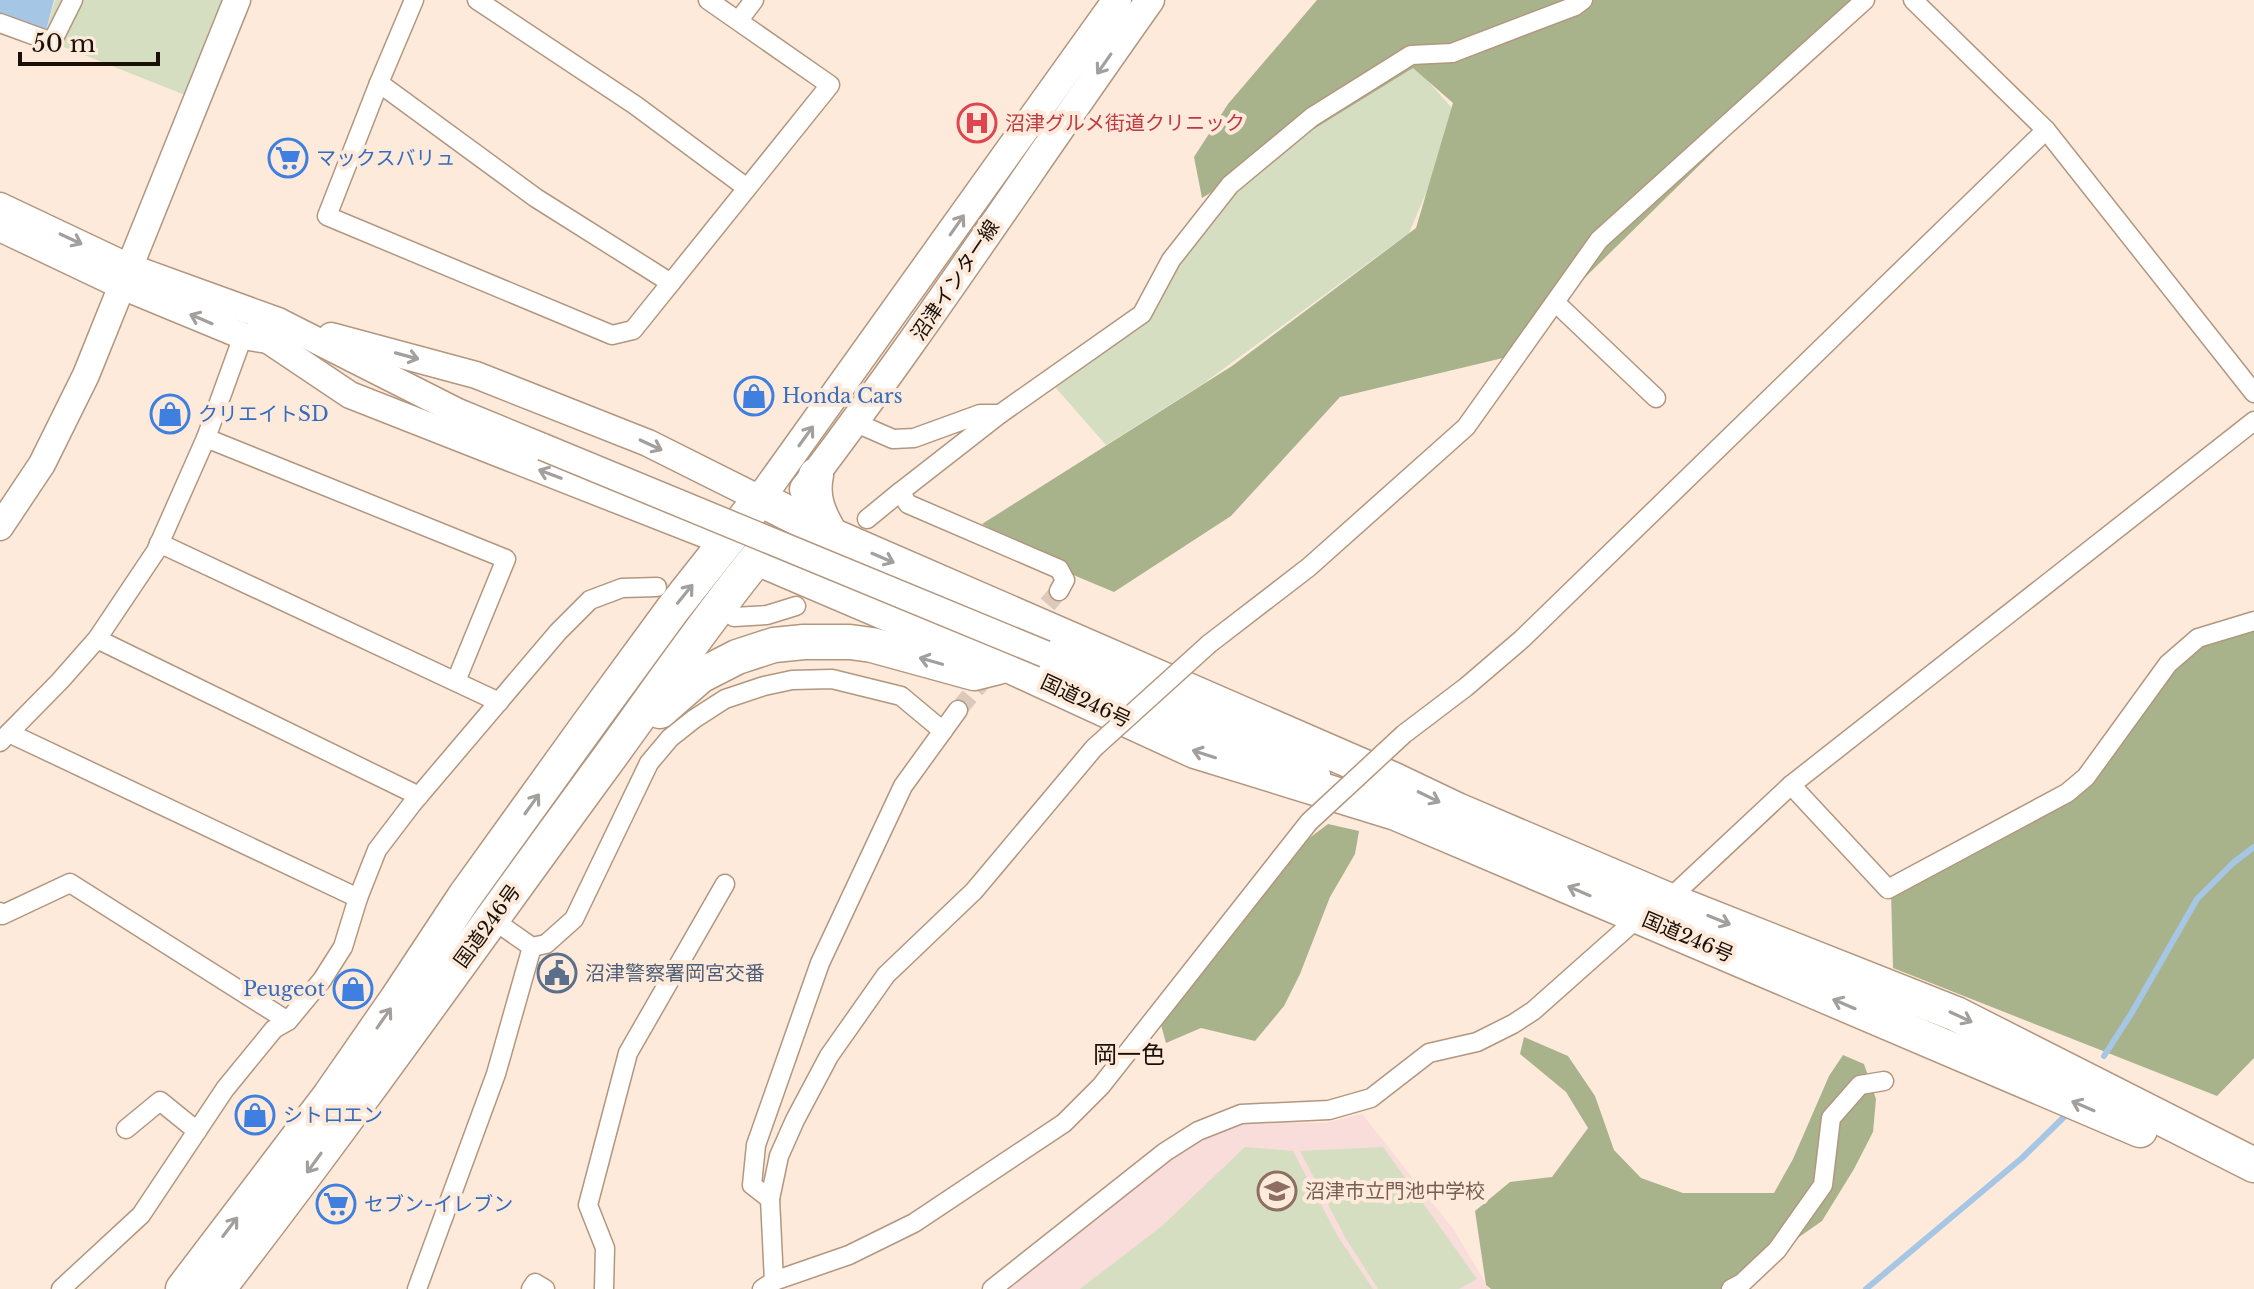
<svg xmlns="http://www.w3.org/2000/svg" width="2254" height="1289" viewBox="0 0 2254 1289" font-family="'Libre Baskerville','Noto Sans JP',serif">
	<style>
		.education { fill: #f8ddda }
		.green { fill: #d5dec1 }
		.forest { fill: #a8b38c }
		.water { fill: #a5c6e4 }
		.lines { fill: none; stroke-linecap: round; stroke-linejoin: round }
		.stream { stroke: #a5c6e4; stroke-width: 6 }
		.street-tunnel { stroke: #dbc9bb; stroke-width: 18; stroke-dasharray: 18 9; stroke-linecap: butt }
		.street-casing { stroke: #b3967e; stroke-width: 21 }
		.secondary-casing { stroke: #b3967e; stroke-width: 29 }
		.primary-casing { stroke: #b3967e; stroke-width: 31 }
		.highway-casing { stroke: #b3967e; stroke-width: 37 }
		.street { stroke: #fff; stroke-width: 18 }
		.secondary { stroke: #fff; stroke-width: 26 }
		.primary { stroke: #fff; stroke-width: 28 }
		.highway { stroke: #fff; stroke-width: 34 }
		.street-bridge-casing { stroke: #b3967e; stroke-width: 21; stroke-linecap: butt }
		.secondary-bridge-casing { stroke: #b3967e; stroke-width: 29; stroke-linecap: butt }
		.street-bridge { stroke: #fff; stroke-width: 18 }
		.secondary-bridge { stroke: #fff; stroke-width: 26 }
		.oneway { stroke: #a39f9c }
		.labels { text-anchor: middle; stroke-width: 8; stroke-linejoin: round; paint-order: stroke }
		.health-label { font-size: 20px; fill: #be3a42; stroke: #fdeadb; text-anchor: start }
		.shop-label { font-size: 20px; fill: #366cbe; stroke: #fdeadb; text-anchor: start }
		.street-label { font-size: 20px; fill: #1a1007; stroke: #fdeadb }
		.service-label { font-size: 20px; fill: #4e5e75; stroke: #fdeadb; text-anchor: start }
		.education-label { font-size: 20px; fill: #785e54; stroke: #fdeadb; text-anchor: start }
		.quarter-label { font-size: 24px; fill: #1a1007; stroke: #fdeadb }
	</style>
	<rect width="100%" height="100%" fill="#fdeadb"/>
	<polygon class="education" points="1362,1114 1454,1230 1489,1289 1009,1289 1180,1151 1214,1133 1251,1122 1326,1123"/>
	<g class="green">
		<polygon points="55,0 223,0 185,95 44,39"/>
		<polygon points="1410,61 1459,116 1409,233 1204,383 1106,445 1055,387 1136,319 1230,185"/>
		<polygon points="1245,1147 1293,1151 1337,1235 1373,1289 1080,1289 1162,1226"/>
		<polygon points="1383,1147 1477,1279 1459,1289 1378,1289 1345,1237 1300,1151"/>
	</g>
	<g class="forest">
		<polygon points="1317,0 1873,0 1784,82 1503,358 1340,397 1231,516 1114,592 1059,569 982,524 1232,366 1416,228 1453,103 1413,68 1202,198 1194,157 1228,104"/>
		<polygon points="2254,613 2254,1058 2217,1096 1893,968 1891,891 2072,788 2190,650"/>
		<polygon points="1328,824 1359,831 1355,854 1330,897 1300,974 1284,1006 1255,1041 1201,1028 1166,1043 1158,1014 1292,851"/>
		<polygon points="1524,1037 1568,1056 1595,1096 1614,1150 1641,1178 1683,1193 1774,1193 1793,1159 1829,1076 1843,1055 1864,1064 1876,1099 1873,1132 1854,1169 1822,1221 1725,1289 1491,1289 1486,1285 1475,1211 1510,1182 1552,1177 1588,1128 1566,1092 1520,1054"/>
	</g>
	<polygon class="water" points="0,0 54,0 46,31 0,14"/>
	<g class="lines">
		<g class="stream">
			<polyline points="2104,1056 2131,1014 2197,899 2233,863 2254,847"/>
			<polyline points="1866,1289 2022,1158 2064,1117"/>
		</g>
		<g class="street-tunnel">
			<polyline points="1030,625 1059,591"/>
			<polyline points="958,710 990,672"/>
		</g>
		<g class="street-casing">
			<g id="street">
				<polyline points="414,0 379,83 327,216 612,335 633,330 830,85 708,0"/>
				<polyline points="477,0 635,105 747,188"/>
				<polyline points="1913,0 2046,130 2254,393"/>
				<polyline points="739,20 754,0"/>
				<polyline points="0,23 52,42 73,0"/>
				<polyline points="379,83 536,198 671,283"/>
				<polyline points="1556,303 1656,398"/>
				<polyline points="1000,414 1142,314 1171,260 1230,185 1312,117 1411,55 1452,53 1575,6 1583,0"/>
				<polyline points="854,422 893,439 914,438 980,414 1000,414 900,492 908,504 1059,569 1065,580 1059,591"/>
				<polyline points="206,438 506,559 456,681"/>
				<polyline points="867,519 900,492"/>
				<polyline points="159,543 499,702"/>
				<polyline points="734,617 767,615 796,606"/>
				<polyline points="97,639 419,796"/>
				<polyline points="1209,644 1309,567 1466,427 1599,240 1865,0"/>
				<polyline points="9,733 358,898"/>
				<polyline points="1404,734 1466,687 1522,639 2046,130"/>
				<polyline points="0,742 60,681 97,639 156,551 206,438 243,336"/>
				<polyline points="1791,785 1888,889 2067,793 2086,777 2168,664 2198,638 2254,621"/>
				<polyline points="0,912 2,915 70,883 288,1021"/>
				<polyline points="492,919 532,947 546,944 574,919 649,763 670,738 694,719 725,699 764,686 792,680 832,679 901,696 943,731"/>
				<polyline points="126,1129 160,1101 197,1131"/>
				<polyline points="770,1199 752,1185 756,1145 820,963 903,786 958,710"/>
				<polyline points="774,1281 770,1199 779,1156 795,1120 829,1056 886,975 974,891 1094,748"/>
				<polyline points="61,1289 141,1215 225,1089 274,1029 288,1021 322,980 343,947 358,898 377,850 412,804 558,632 590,600 622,588 657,587"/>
				<polyline points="417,1289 496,1074 532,947"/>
				<polyline points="531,1289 535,1283 545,1289"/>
				<polyline points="604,1289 605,1248 588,1205 628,1053 725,884"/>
				<polyline points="762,1289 774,1281 849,1255 914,1223 1064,1123 1101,1086 1309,822"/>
				<polyline points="992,1289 1165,1152 1198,1131 1241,1114 1329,1110 1371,1098 1429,1053 1477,1042 1513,1024 1533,1011 1640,916 1668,900 1791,785 2254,421"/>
				<polyline points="1731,1289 1742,1283 1777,1250 1823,1185 1831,1118 1860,1085 1884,1081"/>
			</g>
		</g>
		<g class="secondary-casing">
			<g id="secondary">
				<polyline points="0,206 129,267 278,321 458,412 543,447"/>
				<polyline points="0,228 122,286 243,336 268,340 282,346"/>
				<polyline points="331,336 476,375 648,443 760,499"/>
				<polyline points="268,340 350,395 727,543"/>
				<polyline points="0,527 42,464 86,375 237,0"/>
				<polyline points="1045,654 1317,775"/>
			</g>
		</g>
		<g class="primary-casing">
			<g id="primary">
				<path d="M804,489c121,-159 230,-326 346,-489"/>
				<polyline points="760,499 1117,0"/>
			</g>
		</g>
		<g class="highway-casing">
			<g id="highway">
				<path d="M816,475c-5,23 3,40 15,60"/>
				<polyline points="660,711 700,676 737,657 774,645 804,642 850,642 872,645 974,673 998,667"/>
				<polyline points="183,1289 329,1097 397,999 465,896 591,721 673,609 760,499 831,535 1392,779 1457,810 1668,900 1956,1014 2254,1165"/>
				<path d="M218,1289c130,-168 252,-341 377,-512 54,-73 105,-149 162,-219l249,106 189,87 201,62 744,317"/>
			</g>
		</g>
		<use href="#street" class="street"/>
		<use href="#secondary" class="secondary"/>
		<use href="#primary" class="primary"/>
		<use href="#highway" class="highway"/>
		<g class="street-bridge-casing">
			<g id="street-bridge">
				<polyline points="1094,748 1209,644"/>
				<polyline points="1309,822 1404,734"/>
			</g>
		</g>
		<g class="secondary-bridge-casing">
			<polyline id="secondary-bridge" points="543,447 1045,654"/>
		</g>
		<use href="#street-bridge" class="street-bridge"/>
		<use href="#secondary-bridge" class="secondary-bridge"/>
	</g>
	<defs><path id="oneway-shaft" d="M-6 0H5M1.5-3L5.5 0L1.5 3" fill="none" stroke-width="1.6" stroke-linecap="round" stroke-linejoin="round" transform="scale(2)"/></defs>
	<g class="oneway">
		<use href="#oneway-shaft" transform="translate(1104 64) rotate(125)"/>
		<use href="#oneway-shaft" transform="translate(957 225) rotate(-55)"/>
		<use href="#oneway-shaft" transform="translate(71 239) rotate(25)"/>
		<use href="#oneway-shaft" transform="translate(201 319) rotate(-157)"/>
		<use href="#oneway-shaft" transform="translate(407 356) rotate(15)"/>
		<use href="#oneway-shaft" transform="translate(806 436) rotate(-54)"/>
		<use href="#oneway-shaft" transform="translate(651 445) rotate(25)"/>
		<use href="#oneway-shaft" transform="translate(550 474) rotate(-159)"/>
		<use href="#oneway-shaft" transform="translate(883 558) rotate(23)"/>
		<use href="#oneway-shaft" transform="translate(685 594) rotate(-51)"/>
		<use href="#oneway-shaft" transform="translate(931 661) rotate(-164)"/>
		<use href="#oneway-shaft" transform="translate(1204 754) rotate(-162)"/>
		<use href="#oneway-shaft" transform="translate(1429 797) rotate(26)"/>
		<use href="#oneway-shaft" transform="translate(532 804) rotate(-54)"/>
		<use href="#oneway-shaft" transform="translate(1579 891) rotate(-157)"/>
		<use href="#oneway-shaft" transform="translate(1719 920) rotate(22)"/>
		<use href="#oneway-shaft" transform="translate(1844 1004) rotate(-157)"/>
		<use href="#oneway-shaft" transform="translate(1961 1017) rotate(25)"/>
		<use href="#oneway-shaft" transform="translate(384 1018) rotate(-55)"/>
		<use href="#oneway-shaft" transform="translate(2083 1106) rotate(-157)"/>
		<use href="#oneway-shaft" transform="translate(314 1163) rotate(126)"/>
		<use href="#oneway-shaft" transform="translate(230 1227) rotate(-53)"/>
	</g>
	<defs>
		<g id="hospital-ring" transform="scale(2)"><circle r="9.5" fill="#fdeadb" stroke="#e0444e" stroke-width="1.5"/><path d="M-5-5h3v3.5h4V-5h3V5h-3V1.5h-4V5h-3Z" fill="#e0444e"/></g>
		<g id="supermarket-ring" transform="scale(2)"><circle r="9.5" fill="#fdeadb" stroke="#3f7fe0" stroke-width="1.5"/><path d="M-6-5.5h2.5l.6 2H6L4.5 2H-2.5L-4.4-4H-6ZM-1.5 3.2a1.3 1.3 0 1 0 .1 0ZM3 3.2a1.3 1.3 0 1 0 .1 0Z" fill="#3f7fe0"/></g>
		<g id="shop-ring" transform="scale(2)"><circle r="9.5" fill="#fdeadb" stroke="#3f7fe0" stroke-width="1.5"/><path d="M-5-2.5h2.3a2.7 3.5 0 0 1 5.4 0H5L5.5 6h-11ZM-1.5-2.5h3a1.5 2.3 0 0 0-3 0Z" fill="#3f7fe0"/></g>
		<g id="civic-ring" transform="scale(2)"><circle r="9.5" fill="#fdeadb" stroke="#5c6f8a" stroke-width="1.5"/><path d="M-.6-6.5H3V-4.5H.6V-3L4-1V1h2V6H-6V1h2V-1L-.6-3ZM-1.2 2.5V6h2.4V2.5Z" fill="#5c6f8a"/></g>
		<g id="school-ring" transform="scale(2)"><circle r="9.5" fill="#fdeadb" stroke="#8d6e63" stroke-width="1.5"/><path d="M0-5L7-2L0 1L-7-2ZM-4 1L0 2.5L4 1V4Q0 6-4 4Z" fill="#8d6e63"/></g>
	</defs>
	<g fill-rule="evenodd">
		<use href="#hospital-ring" x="977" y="123"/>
		<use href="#supermarket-ring" x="288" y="158"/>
		<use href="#shop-ring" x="754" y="396"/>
		<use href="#shop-ring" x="170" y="414"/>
		<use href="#civic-ring" x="557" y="973"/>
		<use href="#shop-ring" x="353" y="989"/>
		<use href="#shop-ring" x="255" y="1115"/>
		<use href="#school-ring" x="1277" y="1191"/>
		<use href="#supermarket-ring" x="336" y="1204"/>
	</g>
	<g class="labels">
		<g class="health-label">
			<text x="1005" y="130">沼津グルメ街道クリニック</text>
		</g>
		<g class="shop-label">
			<text x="316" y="165">マックスバリュ</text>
			<text x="782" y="403">Honda Cars</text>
			<text x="198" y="421">クリエイトSD</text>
			<text x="325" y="996" text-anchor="end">Peugeot</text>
			<text x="283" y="1122">シトロエン</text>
			<text x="364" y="1211">セブン-イレブン</text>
		</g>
		<g class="street-label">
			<text transform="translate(955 280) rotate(-56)" y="7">沼津インター線</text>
			<text transform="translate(1086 701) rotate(25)" y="7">国道246号</text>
			<text transform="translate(487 926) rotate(-54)" y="7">国道246号</text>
			<text transform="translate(1688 937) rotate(23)" y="7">国道246号</text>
		</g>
		<g class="service-label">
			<text x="585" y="980">沼津警察署岡宮交番</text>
		</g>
		<g class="education-label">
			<text x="1305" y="1198">沼津市立門池中学校</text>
		</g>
		<g class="quarter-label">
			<text x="1129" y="1063">岡一色</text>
		</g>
	</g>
	<path d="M20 52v12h138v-12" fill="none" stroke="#1a1007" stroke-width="4"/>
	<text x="32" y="52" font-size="24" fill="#1a1007" stroke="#fdeadb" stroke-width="6" paint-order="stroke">50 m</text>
</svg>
